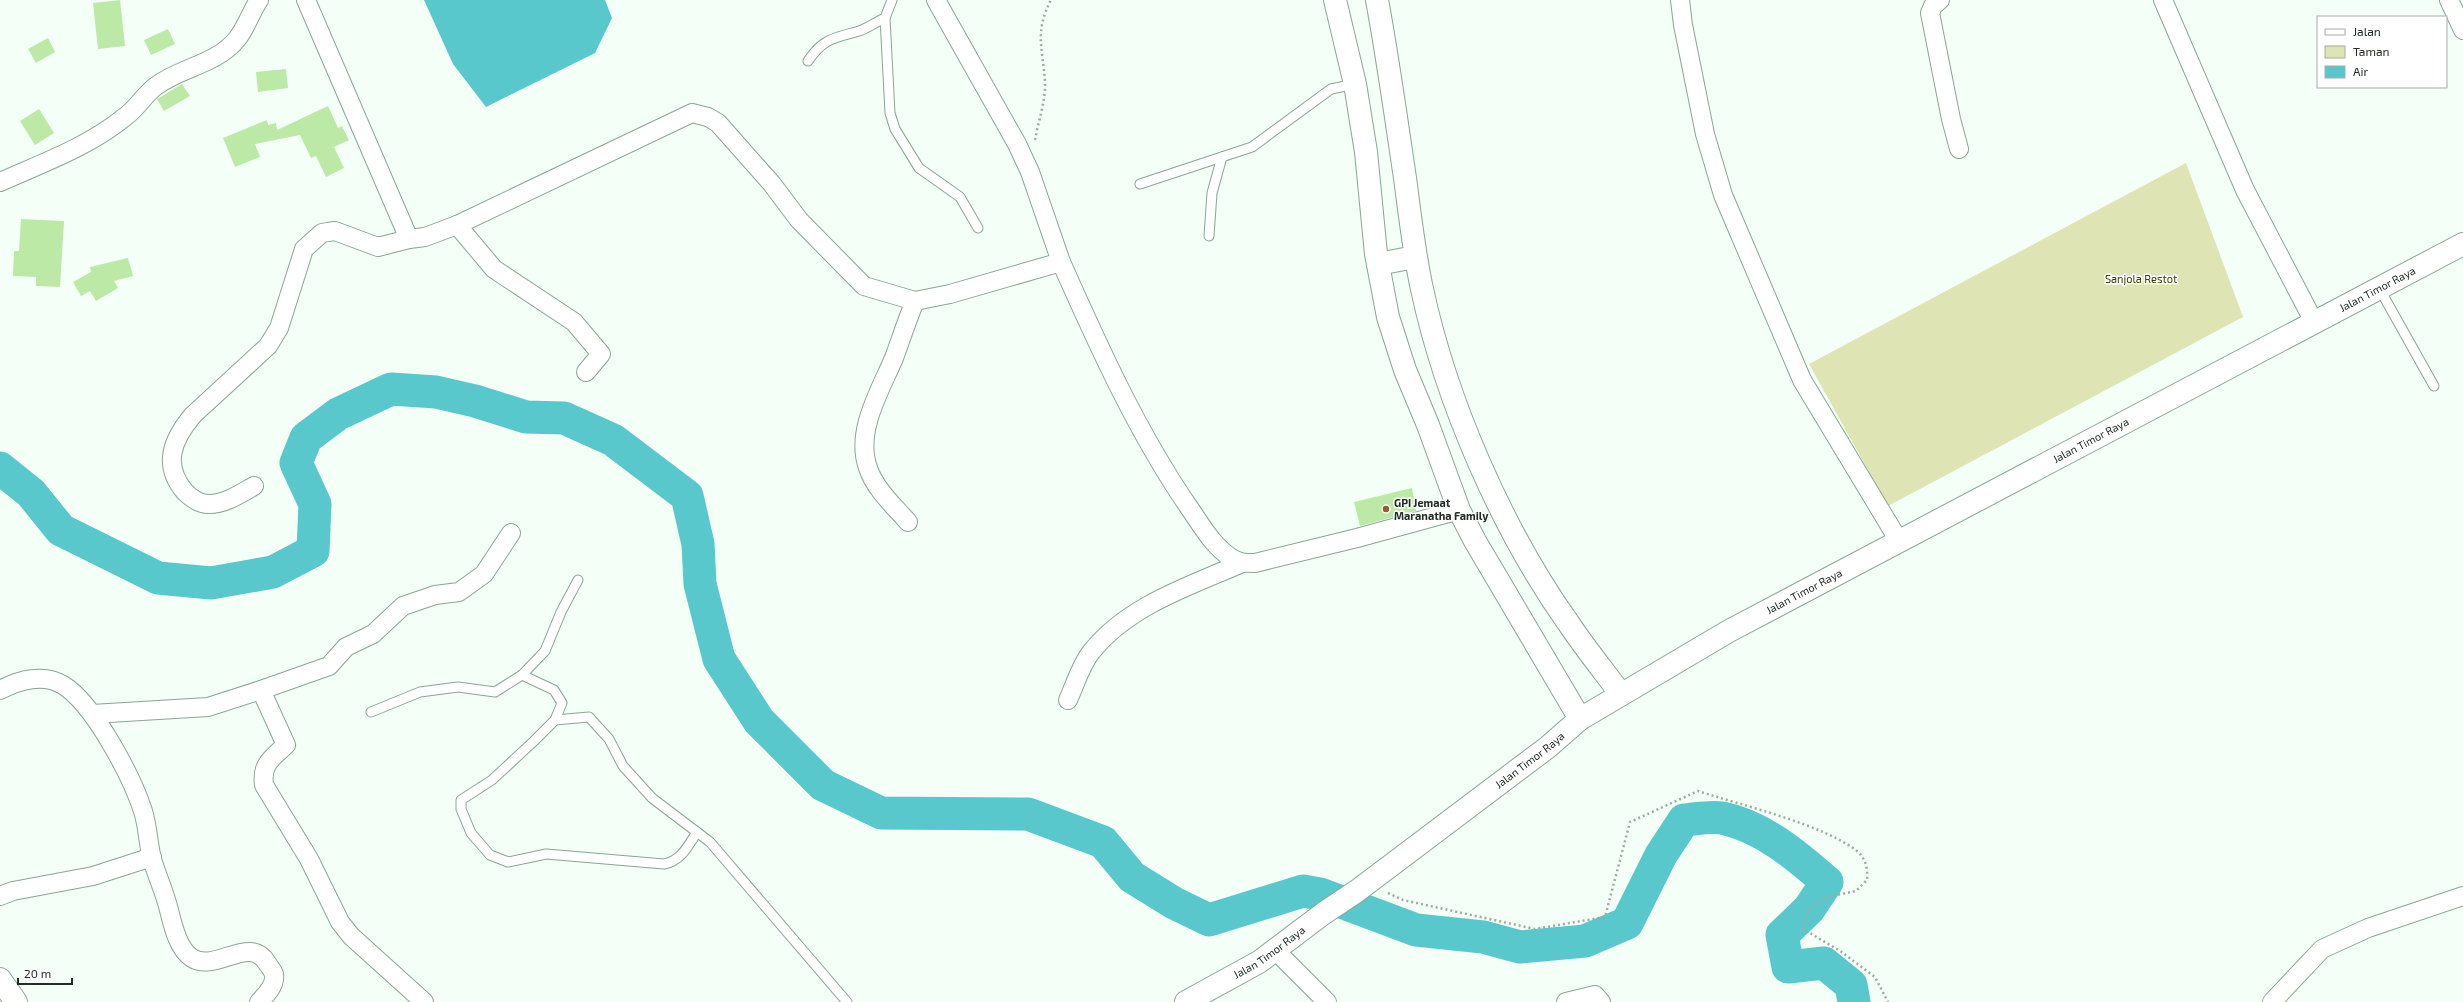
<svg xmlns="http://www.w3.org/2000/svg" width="2463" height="1002" viewBox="0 0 2463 1002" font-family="'Exo 2',sans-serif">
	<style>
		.green { fill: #dee4b4 }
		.water { fill: #58c8cd }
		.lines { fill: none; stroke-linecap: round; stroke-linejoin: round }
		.river { stroke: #58c8cd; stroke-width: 33 }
		.building { fill: #bce9a6 }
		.service-casing { stroke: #8aa694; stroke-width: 11 }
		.minor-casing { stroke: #8aa694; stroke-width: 20 }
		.tertiary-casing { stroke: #8aa694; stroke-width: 24 }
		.trunk-casing { stroke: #8aa694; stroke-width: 24 }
		.path { stroke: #9eaaa2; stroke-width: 2.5; stroke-dasharray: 2 3; stroke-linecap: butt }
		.service { stroke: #fff; stroke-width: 9 }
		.minor { stroke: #fff; stroke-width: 18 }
		.tertiary { stroke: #fff; stroke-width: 22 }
		.trunk { stroke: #fff; stroke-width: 22 }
		.poi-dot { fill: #9d582d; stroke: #fff; stroke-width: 1.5 }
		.labels { text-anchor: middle; stroke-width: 3; stroke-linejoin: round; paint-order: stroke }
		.park-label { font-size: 11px; fill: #3a3e00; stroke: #fff }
		.street-label { font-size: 11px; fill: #212c25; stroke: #fff }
		.poi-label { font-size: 11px; font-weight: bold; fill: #212c25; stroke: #fff; text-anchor: start }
	</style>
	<rect width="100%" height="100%" fill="#f3fff7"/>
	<polygon class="green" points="2186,163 2243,317 1888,506 1809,364"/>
	<polygon class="water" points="424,0 605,0 612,18 595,53 486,107 453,64"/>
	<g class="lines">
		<path class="river" d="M0,468l31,25 30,37 97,48 53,5 62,-11 40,-21 2,-47 -19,-41 10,-25 32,-24 53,-25 45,3 39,9 51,16 38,1 49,22 74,56 11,48 2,40 19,75 40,62 64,64 58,28 147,1 75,28 29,35 42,26 35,17 94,-29 17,3 96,36 67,7 37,10 65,-6 42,-18 34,-68 23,-35c12,-1 26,-4 38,-2 40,8 75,38 105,64l-18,27 -27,26 6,32 36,-4 27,22 3,17"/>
	</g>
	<g class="building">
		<polygon points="120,0 125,46 98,49 93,3"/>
		<polygon points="168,29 175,44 151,55 144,40"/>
		<polygon points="48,38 55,52 36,63 28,49"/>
		<polygon points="286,69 288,88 258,92 256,72"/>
		<polygon points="182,84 190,96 164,111 157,99"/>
		<polygon points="328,106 338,128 342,126 349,140 334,147 344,168 326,177 316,156 311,158 300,135 255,144 260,157 235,167 223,138 267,120 268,125 276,123 277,130"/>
		<polygon points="39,109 54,133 35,145 20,121"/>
		<polygon points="21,219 64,221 60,287 36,286 36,277 13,276 14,251 19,251"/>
		<polygon points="128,258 133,276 114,281 118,288 96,301 90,291 81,296 73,282 91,272 90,267"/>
		<polygon points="1412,488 1416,511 1360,526 1354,502"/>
	</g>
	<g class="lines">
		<g class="service-casing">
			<g id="service">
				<polyline points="885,18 890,113 895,129 919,168 960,197 978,228"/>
				<path d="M808,61c15,-23 27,-23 51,-30 9,-3 17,-9 26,-13l7,-18"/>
				<polyline points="1140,184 1252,147 1331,89 1355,84"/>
				<polyline points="1209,236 1212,193 1222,157"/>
				<polyline points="2379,288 2434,386"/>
				<path d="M522,675l32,15 8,13 -7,17 -21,21 -42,39 -31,20v9l10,24 19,22 18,7 38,-8 118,10c17,-3 24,-18 33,-32"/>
				<polyline points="371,712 420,692 458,687 495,692 522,675 545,651 561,612 578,580"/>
				<polyline points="555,720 589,717 609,739 623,766 652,798 710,842 847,1002"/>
			</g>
		</g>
		<g class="minor-casing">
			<g id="minor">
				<polyline points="306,0 409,239 425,237 457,225 692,113 708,117 718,123 772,184 799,220 864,286 915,301 950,294 1061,262 1030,172 1017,144 936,0"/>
				<polyline points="1680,0 1683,25 1705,134 1723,195 1802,380 1899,541"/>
				<polyline points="1940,0 1933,6 1930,13 1951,119 1959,149"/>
				<polyline points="2163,0 2245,190 2314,322"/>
				<polyline points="2449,0 2463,30"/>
				<path d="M0,182c43,-19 90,-36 126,-66 11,-8 19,-22 30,-30 25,-19 60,-21 81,-47 9,-11 14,-27 22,-39"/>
				<polyline points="457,225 494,269 574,322 601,354 586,372"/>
				<path d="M1061,262c37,83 75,168 127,244 12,17 24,39 42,51 8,6 16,6 25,6l102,-25 102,-28"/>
				<path d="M254,486c-14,8 -29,18 -45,18 -10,0 -18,-6 -24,-12 -23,-27 -13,-52 8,-77l75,-69 11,-18 25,-79 18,-16 6,-1 7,-1 43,16 31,-8"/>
				<path d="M908,522c-14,-16 -33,-33 -40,-54 -13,-37 12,-77 26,-110 7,-19 13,-38 21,-57"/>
				<path d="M0,690c19,-10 44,-17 63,-5 31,19 69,92 80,126 5,16 5,32 9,48 5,17 13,34 17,51 4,16 9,39 23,48 23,15 58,-24 75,5 2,3 6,8 7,11 2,11 -8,21 -15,28"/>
				<path d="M1068,700c7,-15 13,-36 24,-49 37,-46 98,-65 150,-88"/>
				<polyline points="92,714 208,707 261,690"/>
				<polyline points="0,896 13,891 93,876 152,857"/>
				<polyline points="1275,950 1327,1002"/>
				<path d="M424,1002l-73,-66 -11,-14 -31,-63 -45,-74c-3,-21 8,-27 22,-40l-25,-55 68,-24 17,-19 27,-13 30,-28 32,-11 24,-3 25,-18 27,-41"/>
				<polyline points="1566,1002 1595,995 1601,1002"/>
				<polyline points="2272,1002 2322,949 2368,928 2463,896"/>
			</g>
		</g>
		<g class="tertiary-casing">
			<polyline id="tertiary" points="0,979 16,1002"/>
		</g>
		<g class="trunk-casing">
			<g id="trunk">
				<polyline points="1335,0 1355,84 1366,152 1376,254 1388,317 1405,370 1428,425 1459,510 1475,541 1580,719"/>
				<path d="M1377,0c11,59 19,118 28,178 5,37 9,75 17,111 24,112 80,241 147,335 16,24 34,46 51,69"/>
				<polyline points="1378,264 1415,257"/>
				<path id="s1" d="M1186,1002l73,-40 65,-49 33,-22 191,-144 32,-28 149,-88 734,-387"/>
			</g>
		</g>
		<g class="path">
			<path d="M1035,140c3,-18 11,-40 10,-58 -2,-33 -11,-50 6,-82"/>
			<path d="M1388,893l15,7 132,29 70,-12 25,-95 68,-31c42,14 128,34 160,61 8,7 10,18 9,28l-11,11 -24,5 -15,6 -13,15 -1,12 37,22 35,26 13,25"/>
		</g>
		<use href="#service" class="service"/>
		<use href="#minor" class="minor"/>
		<use href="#tertiary" class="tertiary"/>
		<use href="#trunk" class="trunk"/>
	</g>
	<circle class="poi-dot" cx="1386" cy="509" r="4"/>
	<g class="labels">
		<g class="park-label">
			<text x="2141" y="283">Sanjola Restot</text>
		</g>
		<g class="street-label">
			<text dy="4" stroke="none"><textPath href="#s1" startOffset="1392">Jalan Timor Raya</textPath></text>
			<text dy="4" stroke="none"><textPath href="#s1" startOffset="1068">Jalan Timor Raya</textPath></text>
			<text dy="4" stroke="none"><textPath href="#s1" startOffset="744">Jalan Timor Raya</textPath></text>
			<text dy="4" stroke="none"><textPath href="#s1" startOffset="421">Jalan Timor Raya</textPath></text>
			<text dy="4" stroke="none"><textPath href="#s1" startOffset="97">Jalan Timor Raya</textPath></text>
		</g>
		<g class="poi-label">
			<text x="1394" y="507">GPI Jemaat<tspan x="1394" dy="13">Maranatha Family</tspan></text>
		</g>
	</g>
	<rect x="2317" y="16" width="130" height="72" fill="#ffffff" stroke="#a6aba8"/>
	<rect x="2325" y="29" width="20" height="6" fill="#ffffff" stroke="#a6aba8"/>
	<text x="2353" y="36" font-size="12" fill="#212c25">Jalan</text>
	<rect x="2325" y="46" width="20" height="12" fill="#dee4b4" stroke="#a6aba8"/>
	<text x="2353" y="56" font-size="12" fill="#212c25">Taman</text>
	<rect x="2325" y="66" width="20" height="12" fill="#58c8cd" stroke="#a6aba8"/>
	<text x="2353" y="76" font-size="12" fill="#212c25">Air</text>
	<path d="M18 978v6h54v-6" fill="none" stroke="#212c25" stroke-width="2"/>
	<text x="24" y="978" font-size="12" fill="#212c25" stroke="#ffffff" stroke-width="3" paint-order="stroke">20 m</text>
</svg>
